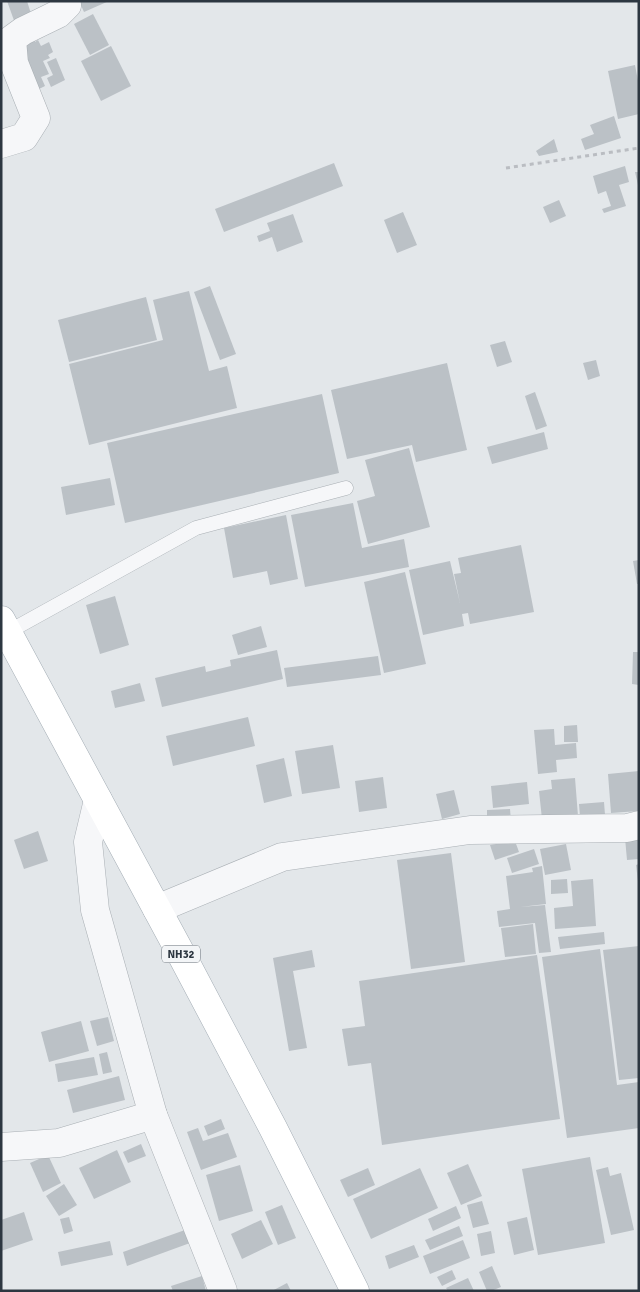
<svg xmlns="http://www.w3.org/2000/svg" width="640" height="1292" viewBox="0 0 640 1292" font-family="Signika,sans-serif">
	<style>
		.building { fill: #bbc1c6 }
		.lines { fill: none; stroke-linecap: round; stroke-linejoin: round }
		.service-casing { stroke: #a9afb4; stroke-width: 15 }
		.minor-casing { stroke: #a9afb4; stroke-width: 29 }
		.primary-casing { stroke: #a4adb5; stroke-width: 29 }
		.path { stroke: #babdc2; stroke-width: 3; stroke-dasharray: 4 4; stroke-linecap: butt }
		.service { stroke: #f6f7f9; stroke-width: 14 }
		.minor { stroke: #f6f7f9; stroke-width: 28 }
		.primary { stroke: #fff; stroke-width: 28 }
		.labels { text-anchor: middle; stroke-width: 4; stroke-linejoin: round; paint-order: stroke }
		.shield { fill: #f3f5f7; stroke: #687078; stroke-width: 1 }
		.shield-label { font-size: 11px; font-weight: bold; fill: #2d3741 }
	</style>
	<rect width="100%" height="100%" fill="#e3e7ea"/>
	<g class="building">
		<polygon points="7,1 27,1 33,20 16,26"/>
		<polygon points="79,1 109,1 84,12"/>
		<polygon points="93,14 109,45 90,55 74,24"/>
		<polygon points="32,36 35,42 38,40 41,46 49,42 53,52 48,55 50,58 43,61 49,74 41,77 45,86 39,89 18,42"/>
		<polygon points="111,46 131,86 101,101 81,61"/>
		<polygon points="56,58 65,80 51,87 47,78 53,75 47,62"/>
		<polygon points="635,65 639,86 639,114 618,119 608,71"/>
		<polygon points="614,116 621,138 585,150 581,139 594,134 590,125"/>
		<polygon points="554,139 558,152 539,156 536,151"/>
		<polygon points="334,163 343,186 224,232 215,209"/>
		<polygon points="625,166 629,182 619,185 626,206 604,213 602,209 611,206 606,191 598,194 593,176"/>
		<polygon points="635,172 639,172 639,185 638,185"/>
		<polygon points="559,200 566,216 550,223 543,207"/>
		<polygon points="403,212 417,245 397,253 384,220"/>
		<polygon points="293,214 303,242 277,252 272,237 259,242 257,236 270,231 267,223"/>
		<polygon points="210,286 236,354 220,360 194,292"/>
		<polygon points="189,291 209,371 227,366 237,408 89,445 69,364 163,340 153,300"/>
		<polygon points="146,297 157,340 69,362 58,320"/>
		<polygon points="505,341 512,362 497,367 490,345"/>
		<polygon points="596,360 600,376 588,380 583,363"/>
		<polygon points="447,363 467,450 416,462 412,445 347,459 331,390"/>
		<polygon points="535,392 547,426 536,430 525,396"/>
		<polygon points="322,394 339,473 125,523 107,443"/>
		<polygon points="544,432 548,449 492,464 487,447"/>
		<polygon points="409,448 430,527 368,544 357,501 375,496 365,460"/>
		<polygon points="110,478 115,505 66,515 61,487"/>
		<polygon points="353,503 362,548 404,539 409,567 305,587 291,515"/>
		<polygon points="286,515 298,579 270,585 267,571 233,578 224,528"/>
		<polygon points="521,545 534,612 470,624 468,613 462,614 464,626 423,635 409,570 450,561 460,603 454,574 461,573 458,558"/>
		<polygon points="639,560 639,584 637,584 633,561"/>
		<polygon points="405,572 426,664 384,673 364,582"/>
		<polygon points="115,596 129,645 100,654 86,605"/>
		<polygon points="261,626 267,647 238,655 232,635"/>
		<polygon points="277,650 283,679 162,707 155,678 205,666 206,672 231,666 230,660"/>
		<polygon points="633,652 639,652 639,685 632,684"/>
		<polygon points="378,656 381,675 287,687 284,668"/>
		<polygon points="140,683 145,701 115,708 111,691"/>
		<polygon points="248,717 255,746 173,766 166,736"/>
		<polygon points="577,725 578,742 564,742 564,726"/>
		<polygon points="554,729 555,745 576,743 577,758 556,760 557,772 538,774 534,730"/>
		<polygon points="333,745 340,788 302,794 295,751"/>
		<polygon points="284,758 292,796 264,803 256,765"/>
		<polygon points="639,771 639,811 611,813 608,774"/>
		<polygon points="383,777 387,808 359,812 355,781"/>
		<polygon points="575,778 578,816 542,819 539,791 552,789 551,780"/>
		<polygon points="527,782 529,804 493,808 491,786"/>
		<polygon points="454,790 460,814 442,819 436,794"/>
		<polygon points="604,802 605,815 580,817 579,804"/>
		<polygon points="510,809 511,821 487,822 487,810"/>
		<polygon points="38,831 48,861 24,869 14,840"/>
		<polygon points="639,836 639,859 627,860 625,838"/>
		<polygon points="515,841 519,852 495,860 490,845"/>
		<polygon points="566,844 571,870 545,875 540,849"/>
		<polygon points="534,849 539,864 512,873 507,858"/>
		<polygon points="451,853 465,962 411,969 397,860"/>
		<polygon points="639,864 639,881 638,881 636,865"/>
		<polygon points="542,866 546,904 520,907 545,905 551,952 539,953 535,923 499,927 497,911 510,909 506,876 533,872 532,868"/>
		<polygon points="567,879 568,893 551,894 551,880"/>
		<polygon points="593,879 596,926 555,929 554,908 573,906 571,881"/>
		<polygon points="533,924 536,954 505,957 501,928"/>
		<polygon points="604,932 605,944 560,949 558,937"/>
		<polygon points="639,946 639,1078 619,1080 603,950"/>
		<polygon points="600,949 617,1085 639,1082 639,1128 567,1138 542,957"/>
		<polygon points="312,950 315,967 293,971 307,1048 289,1051 273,958"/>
		<polygon points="537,955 560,1119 382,1145 371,1063 348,1066 342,1029 365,1026 359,981"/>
		<polygon points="108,1017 114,1041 97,1046 90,1021"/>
		<polygon points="81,1021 89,1051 49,1062 41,1032"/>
		<polygon points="107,1052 112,1072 103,1074 99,1054"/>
		<polygon points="94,1057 98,1075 58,1082 55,1064"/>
		<polygon points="119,1076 125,1100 73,1113 67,1090"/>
		<polygon points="221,1119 225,1129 208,1136 204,1126"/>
		<polygon points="198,1128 203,1141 228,1133 237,1157 201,1170 187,1132"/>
		<polygon points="141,1144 146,1156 128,1163 123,1152"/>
		<polygon points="117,1150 131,1182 94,1199 79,1168"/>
		<polygon points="48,1155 61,1183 43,1192 30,1163"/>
		<polygon points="590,1157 605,1243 538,1255 522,1169"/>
		<polygon points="468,1164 482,1196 461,1205 447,1173"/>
		<polygon points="240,1165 253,1211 219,1221 206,1175"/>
		<polygon points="608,1167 610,1176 621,1173 634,1230 611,1235 596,1170"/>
		<polygon points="368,1168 375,1185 348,1197 340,1180"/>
		<polygon points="420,1168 438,1208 371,1239 353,1199"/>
		<polygon points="64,1184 77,1205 59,1216 46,1196"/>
		<polygon points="482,1201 489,1224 473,1228 467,1205"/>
		<polygon points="282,1205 296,1238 278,1245 265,1212"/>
		<polygon points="456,1206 461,1218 433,1231 428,1219"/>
		<polygon points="24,1212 33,1240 1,1251 1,1220"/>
		<polygon points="69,1217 73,1231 64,1234 60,1219"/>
		<polygon points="527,1217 534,1250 514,1255 507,1222"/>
		<polygon points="261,1220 273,1244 242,1259 231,1234"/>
		<polygon points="459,1226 463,1236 430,1250 425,1240"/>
		<polygon points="185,1230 190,1243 127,1266 123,1252"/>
		<polygon points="491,1231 495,1253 481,1256 477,1234"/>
		<polygon points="463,1240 470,1258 430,1274 423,1256"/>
		<polygon points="110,1241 113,1255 61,1266 58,1252"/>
		<polygon points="414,1245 419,1257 389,1269 385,1256"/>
		<polygon points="492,1266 501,1287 491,1291 487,1291 479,1272"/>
		<polygon points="452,1270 456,1279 442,1286 437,1277"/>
		<polygon points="202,1276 206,1291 173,1291 171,1286"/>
		<polygon points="468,1278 474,1291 448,1291 446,1288"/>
		<polygon points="287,1283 291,1291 272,1291"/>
	</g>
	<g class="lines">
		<g class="service-casing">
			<polyline id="service" points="8,632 196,528 346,488"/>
		</g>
		<g class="minor-casing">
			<g id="minor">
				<polyline points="1,144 24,137 36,118 14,63 12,39 23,31 58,14 67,5 66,1"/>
				<polyline points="98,800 88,842 95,910 153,1115 223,1291"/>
				<polyline points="157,909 282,857 470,830 627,828 639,825"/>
				<polyline points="1,1147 59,1143 153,1115"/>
			</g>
		</g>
		<g class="primary-casing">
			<polyline id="primary" points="1,620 179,950 273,1128 355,1291"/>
		</g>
		<polyline class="path" points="506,168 639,148"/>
		<use href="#service" class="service"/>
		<use href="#minor" class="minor"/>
		<use href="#primary" class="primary"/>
	</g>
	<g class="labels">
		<rect class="shield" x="162" y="945.5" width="38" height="17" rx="4"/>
		<g class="shield-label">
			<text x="181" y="958">NH32</text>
		</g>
	</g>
	<rect width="640" height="1292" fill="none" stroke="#2d3741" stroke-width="5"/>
</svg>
